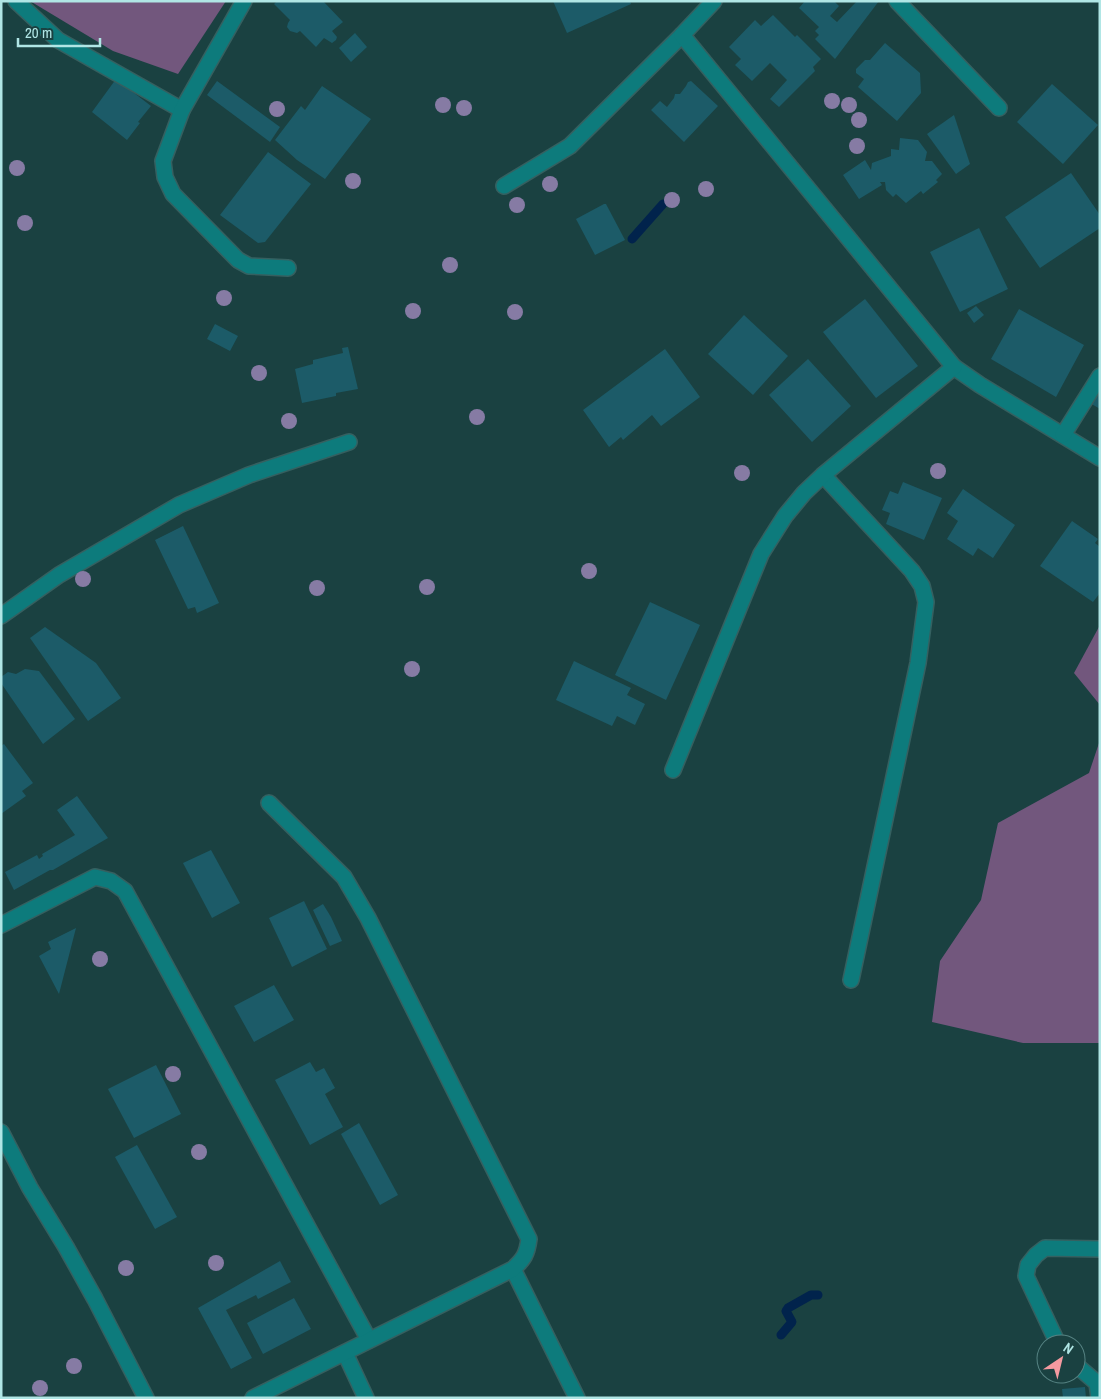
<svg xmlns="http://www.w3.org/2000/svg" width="1101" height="1399" viewBox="0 0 1101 1399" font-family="'Archivo Narrow',sans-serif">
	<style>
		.green { fill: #72577d }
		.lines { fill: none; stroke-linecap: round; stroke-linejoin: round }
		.stream { stroke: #01234c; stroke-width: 9 }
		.building { fill: #1c5b68 }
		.street-casing { stroke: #356060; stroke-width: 18 }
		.street { stroke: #0d7b7c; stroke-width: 15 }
		.tree { fill: #867ba4 }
	</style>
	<rect width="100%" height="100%" fill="#1a4141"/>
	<g class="green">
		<polygon points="30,1 226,1 178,74 113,51"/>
		<polygon points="1100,625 1100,705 1074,673"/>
		<polygon points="1100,740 1100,1043 1023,1043 932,1022 940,961 981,900 998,823 1089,773"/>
	</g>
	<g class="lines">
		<g class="stream">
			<polyline points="632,239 663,204"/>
			<polyline points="781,1335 792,1322 786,1311 788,1308 811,1295 818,1295"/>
		</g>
	</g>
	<g class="building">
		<polygon points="277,1 323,1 343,22 332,31 337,37 336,40 332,43 324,38 316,47 300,31 297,33 290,31 287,27 288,23 290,20 274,4"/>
		<polygon points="553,1 630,1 631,4 567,33"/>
		<polygon points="805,1 834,1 839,6 830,16 837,22 857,1 879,1 835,59 815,39 819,35 815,31 819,27 799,8"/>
		<polygon points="773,15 795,37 797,35 821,59 813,67 815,71 779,107 770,99 787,80 770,63 752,81 735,65 741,59 729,47 755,20 761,26"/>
		<polygon points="355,33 367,47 351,62 339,48"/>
		<polygon points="885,43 920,73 921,93 897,121 858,87 864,79 856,73 856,69 865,60 870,60"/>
		<polygon points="116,79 151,106 138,122 140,123 127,140 92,112"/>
		<polygon points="217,81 280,127 270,142 207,95"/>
		<polygon points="691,81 718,106 684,142 651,110 660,101 667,107 674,98 675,94 680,94 686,86 688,82"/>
		<polygon points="1052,84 1098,125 1063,164 1017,122"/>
		<polygon points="322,86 371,119 325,179 297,160 275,140 301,106 305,110"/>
		<polygon points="954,115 970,164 956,174 927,134"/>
		<polygon points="900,138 918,140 927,152 925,161 932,161 942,174 936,180 938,182 923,194 921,191 906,203 896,194 893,197 886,190 885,182 880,182 882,185 859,199 843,175 865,160 871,170 872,163 891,156 891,149 899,150"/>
		<polygon points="268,152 311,184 265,242 258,243 220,215"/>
		<polygon points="1071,173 1100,215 1100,228 1040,268 1005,217"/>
		<polygon points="604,204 606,204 625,240 595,255 576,219"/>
		<polygon points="979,228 1008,289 960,312 930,252"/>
		<polygon points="865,299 918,366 876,398 823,332"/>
		<polygon points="976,306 984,315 974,323 967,313"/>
		<polygon points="1019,309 1084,345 1056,397 991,359"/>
		<polygon points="744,315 788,356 753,395 708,354"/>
		<polygon points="215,324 238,336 230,351 207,339"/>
		<polygon points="348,347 358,389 336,393 336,396 302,403 295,369 313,364 313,360 343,353 342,348"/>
		<polygon points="665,349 700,397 661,426 652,415 623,440 621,437 609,447 583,410"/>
		<polygon points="808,359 851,406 812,442 769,395"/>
		<polygon points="1100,388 1100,409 1090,403"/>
		<polygon points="903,482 942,498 924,540 886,524 890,513 882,510 890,491 898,494"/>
		<polygon points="963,489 1015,525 993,558 978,548 973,556 947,539 958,521 947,513"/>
		<polygon points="1072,521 1098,539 1095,543 1100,547 1100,593 1093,602 1040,566"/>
		<polygon points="183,526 219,603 197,613 195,607 188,609 155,540"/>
		<polygon points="650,602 700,625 666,700 615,675"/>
		<polygon points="45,627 96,663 121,698 88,721 30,638"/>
		<polygon points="574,661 631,688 627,695 645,704 635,725 617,716 612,726 556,700"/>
		<polygon points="25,669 39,671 75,719 43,744 1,683 1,677 8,672 16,674"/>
		<polygon points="4,744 33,783 22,791 26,796 1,814 1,746"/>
		<polygon points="77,796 108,838 53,870 50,870 14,890 5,872 37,855 39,859 43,856 42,854 75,835 57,810"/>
		<polygon points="211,850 240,903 212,918 183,863"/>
		<polygon points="304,901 327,949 292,967 269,918"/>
		<polygon points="323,904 331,917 342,941 330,946 313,910"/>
		<polygon points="76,928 59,994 39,956 51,949 48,942"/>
		<polygon points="274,985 294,1020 254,1042 234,1006"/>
		<polygon points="310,1062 316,1072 324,1068 335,1088 325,1094 343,1127 310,1145 275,1080"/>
		<polygon points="156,1065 181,1114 134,1138 108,1089"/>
		<polygon points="359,1123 398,1195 380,1205 341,1134"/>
		<polygon points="137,1145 177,1217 155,1229 115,1157"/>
		<polygon points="280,1261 291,1282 258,1299 256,1295 226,1310 252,1358 231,1369 198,1308"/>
		<polygon points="294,1298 311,1329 263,1354 247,1323"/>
		<polygon points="1085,1387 1086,1398 1063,1398 1062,1389"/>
	</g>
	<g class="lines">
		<g class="street-casing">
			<g id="street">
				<polyline points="16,1 58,40 182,110"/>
				<polyline points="244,1 182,110 163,161 165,177 173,194 238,260 249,266 288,268"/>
				<polyline points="897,1 999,108"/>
				<polyline points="504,186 570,146 682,35"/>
				<polyline points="954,367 980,385 1100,458"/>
				<polyline points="1063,435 1100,376"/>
				<polyline points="823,475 912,571 922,586 926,602 918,663 851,980"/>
				<polyline points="1,616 59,575 179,505 249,475 349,442"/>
				<polyline points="673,770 761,554 785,516 804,493 823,475 954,367 682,35 714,1"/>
				<polyline points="1,925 95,877 111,881 125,891 369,1340"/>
				<polyline points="1,1132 30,1188 66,1247 95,1299 146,1398"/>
				<polyline points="513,1269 577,1398"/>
				<polyline points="1058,1344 1026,1276 1028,1265 1036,1255 1045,1248 1100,1249"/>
				<polyline points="345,1353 366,1398"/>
				<polyline points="1076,1365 1097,1383 1099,1398"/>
				<path d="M253,1398l260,-129c11,-10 14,-15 16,-30l-161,-321 -24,-41 -75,-74"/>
			</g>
		</g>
		<use href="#street" class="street"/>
	</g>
	<g class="tree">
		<circle cx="832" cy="101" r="8"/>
		<circle cx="443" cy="105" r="8"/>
		<circle cx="849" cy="105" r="8"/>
		<circle cx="464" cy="108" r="8"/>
		<circle cx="277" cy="109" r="8"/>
		<circle cx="859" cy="120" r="8"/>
		<circle cx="857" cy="146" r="8"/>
		<circle cx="17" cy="168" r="8"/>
		<circle cx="353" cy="181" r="8"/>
		<circle cx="550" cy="184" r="8"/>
		<circle cx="706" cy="189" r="8"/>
		<circle cx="672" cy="200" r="8"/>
		<circle cx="517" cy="205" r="8"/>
		<circle cx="25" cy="223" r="8"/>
		<circle cx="450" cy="265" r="8"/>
		<circle cx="224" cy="298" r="8"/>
		<circle cx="413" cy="311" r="8"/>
		<circle cx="515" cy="312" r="8"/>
		<circle cx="259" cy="373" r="8"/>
		<circle cx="477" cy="417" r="8"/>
		<circle cx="289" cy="421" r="8"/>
		<circle cx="938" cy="471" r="8"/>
		<circle cx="742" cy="473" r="8"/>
		<circle cx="589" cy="571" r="8"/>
		<circle cx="83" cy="579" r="8"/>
		<circle cx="427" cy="587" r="8"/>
		<circle cx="317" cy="588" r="8"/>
		<circle cx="412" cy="669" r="8"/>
		<circle cx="100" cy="959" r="8"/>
		<circle cx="173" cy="1074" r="8"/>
		<circle cx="199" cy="1152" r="8"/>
		<circle cx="216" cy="1263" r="8"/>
		<circle cx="126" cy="1268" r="8"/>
		<circle cx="74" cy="1366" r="8"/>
		<circle cx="40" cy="1388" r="8"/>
	</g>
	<rect width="1101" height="1399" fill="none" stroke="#b0e6e5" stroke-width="5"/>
	<g transform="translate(1061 1359) rotate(35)"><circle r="24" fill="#1a4141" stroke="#568383"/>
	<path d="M0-4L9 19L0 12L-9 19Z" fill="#f49aa0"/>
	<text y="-8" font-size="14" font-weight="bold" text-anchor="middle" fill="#b0e6e5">N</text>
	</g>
	<path d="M18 38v8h82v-8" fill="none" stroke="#b0e6e5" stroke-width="2.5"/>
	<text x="25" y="38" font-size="15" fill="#b0e6e5" stroke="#1a4141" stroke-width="4" paint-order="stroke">20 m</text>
</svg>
